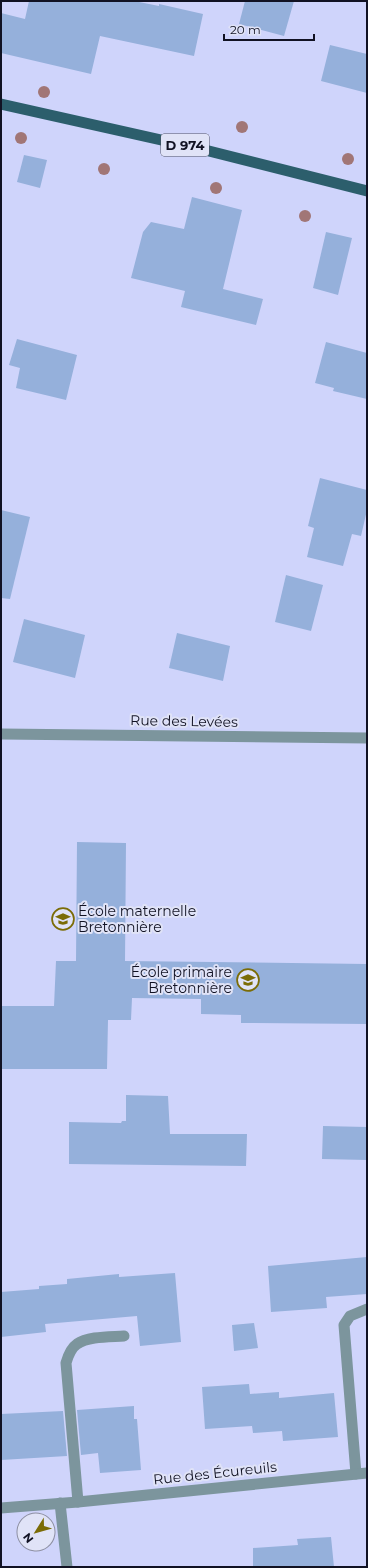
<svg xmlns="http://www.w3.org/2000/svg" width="368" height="1568" viewBox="0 0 368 1568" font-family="Montserrat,sans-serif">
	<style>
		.building { fill: #95b0db }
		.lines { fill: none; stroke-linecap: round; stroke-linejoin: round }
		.minor { stroke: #7c959d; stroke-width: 11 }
		.primary { stroke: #2c5e6c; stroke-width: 11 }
		.tree { fill: #a17676 }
		.labels { text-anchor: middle; stroke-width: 4; stroke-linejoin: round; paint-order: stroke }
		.shield { fill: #e0e3f7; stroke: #4f5163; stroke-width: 1 }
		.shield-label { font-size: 13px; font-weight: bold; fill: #111223 }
		.street-label { font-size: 14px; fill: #111223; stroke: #e0e3f7 }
		.poi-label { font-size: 14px; fill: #111223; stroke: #e0e3f7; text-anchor: start }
	</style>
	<rect width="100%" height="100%" fill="#cfd4fb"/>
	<g class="building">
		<polygon points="29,1 134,1 159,6 159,4 203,14 194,56 100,36 91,74 1,53 1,13 25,19"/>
		<polygon points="245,1 294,1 284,36 239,24"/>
		<polygon points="330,45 367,54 367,93 321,81"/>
		<polygon points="24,155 47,160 40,188 17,182"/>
		<polygon points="192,197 242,210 223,289 263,299 256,325 181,307 185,291 131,278 143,232 151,222 184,229"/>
		<polygon points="326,232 352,238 338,295 313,288"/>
		<polygon points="17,339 77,355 66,400 16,388 20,368 9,365"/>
		<polygon points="326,342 367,353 367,399 333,391 334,388 315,383"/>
		<polygon points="320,478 367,490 367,510 361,536 352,534 343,566 307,557 314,528 308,526"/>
		<polygon points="1,510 30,517 10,599 1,598"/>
		<polygon points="286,575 323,585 311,631 275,622"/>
		<polygon points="24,619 85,635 75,678 13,662"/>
		<polygon points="177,633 230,646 223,681 169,668"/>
		<polygon points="77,842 126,843 125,961 367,964 367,1024 241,1023 241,1015 201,1014 201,999 132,998 131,1020 108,1020 107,1069 1,1069 1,1006 54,1006 56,961 76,961"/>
		<polygon points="126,1095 168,1096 170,1134 247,1134 246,1166 69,1164 69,1122 121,1123 122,1121 126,1121"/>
		<polygon points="323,1126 367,1127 367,1160 322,1159"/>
		<polygon points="367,1257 367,1294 326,1297 327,1308 271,1312 268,1266"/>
		<polygon points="175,1273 181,1342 140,1346 137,1316 45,1324 46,1332 1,1337 1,1292 39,1289 39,1286 67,1284 67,1279 119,1274 119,1277"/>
		<polygon points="254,1323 258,1348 234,1351 232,1325"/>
		<polygon points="249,1384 250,1394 279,1392 279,1398 334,1393 338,1437 283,1441 282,1431 253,1433 252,1426 205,1429 202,1387"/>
		<polygon points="134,1406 134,1419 137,1419 141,1470 100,1473 98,1453 81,1455 77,1410"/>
		<polygon points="63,1411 67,1456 1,1460 1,1414"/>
		<polygon points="331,1537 334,1567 253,1567 253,1548 298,1545 297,1539"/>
	</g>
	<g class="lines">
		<g class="minor">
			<polyline points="1,734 367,738"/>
			<polyline points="356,1474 344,1325 350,1316 367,1309"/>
			<path d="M78,1502l-12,-139c2,-7 5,-15 11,-19 11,-8 34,-7 47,-8"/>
			<polyline points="60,1503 67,1567"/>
			<polyline points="1,1508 78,1502 367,1473"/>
		</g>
		<polyline class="primary" points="1,104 197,148 367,191"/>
	</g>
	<g class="tree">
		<circle cx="44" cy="92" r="6"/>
		<circle cx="242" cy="127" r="6"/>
		<circle cx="21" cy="138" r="6"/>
		<circle cx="348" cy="159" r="6"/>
		<circle cx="104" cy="169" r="6"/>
		<circle cx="216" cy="188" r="6"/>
		<circle cx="305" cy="216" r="6"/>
	</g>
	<defs>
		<g id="school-ring" transform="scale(1.15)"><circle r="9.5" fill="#e0e3f7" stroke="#7b6c06" stroke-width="1.5"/><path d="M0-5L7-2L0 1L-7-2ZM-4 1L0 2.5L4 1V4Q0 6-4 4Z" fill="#7b6c06"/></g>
	</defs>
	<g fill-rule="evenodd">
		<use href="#school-ring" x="63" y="919"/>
		<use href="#school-ring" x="248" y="980"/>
	</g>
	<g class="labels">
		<rect class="shield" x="161" y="134" width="48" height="22" rx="3"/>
		<g class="shield-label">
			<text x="185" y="150">D 974</text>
		</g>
		<g class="street-label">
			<text transform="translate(184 721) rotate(1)" y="5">Rue des Levées</text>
			<text transform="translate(215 1473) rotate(-6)" y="5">Rue des Écureuils</text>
		</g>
		<g class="poi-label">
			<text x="78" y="916">École maternelle<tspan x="78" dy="16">Bretonnière</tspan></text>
			<text x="232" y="977" text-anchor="end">École primaire<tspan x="232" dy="16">Bretonnière</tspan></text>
		</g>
	</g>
	<rect width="368" height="1568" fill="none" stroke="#111223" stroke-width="4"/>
	<g transform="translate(36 1532) rotate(233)"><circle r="19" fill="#e0e3f7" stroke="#8d8fa2"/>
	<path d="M0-3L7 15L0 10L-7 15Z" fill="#7b6c06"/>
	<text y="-6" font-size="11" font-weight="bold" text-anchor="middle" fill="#111223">N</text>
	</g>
	<path d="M224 34v6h90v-6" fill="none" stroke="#111223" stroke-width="2"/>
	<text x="230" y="34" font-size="12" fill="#111223" stroke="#e0e3f7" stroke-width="3" paint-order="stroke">20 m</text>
</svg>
